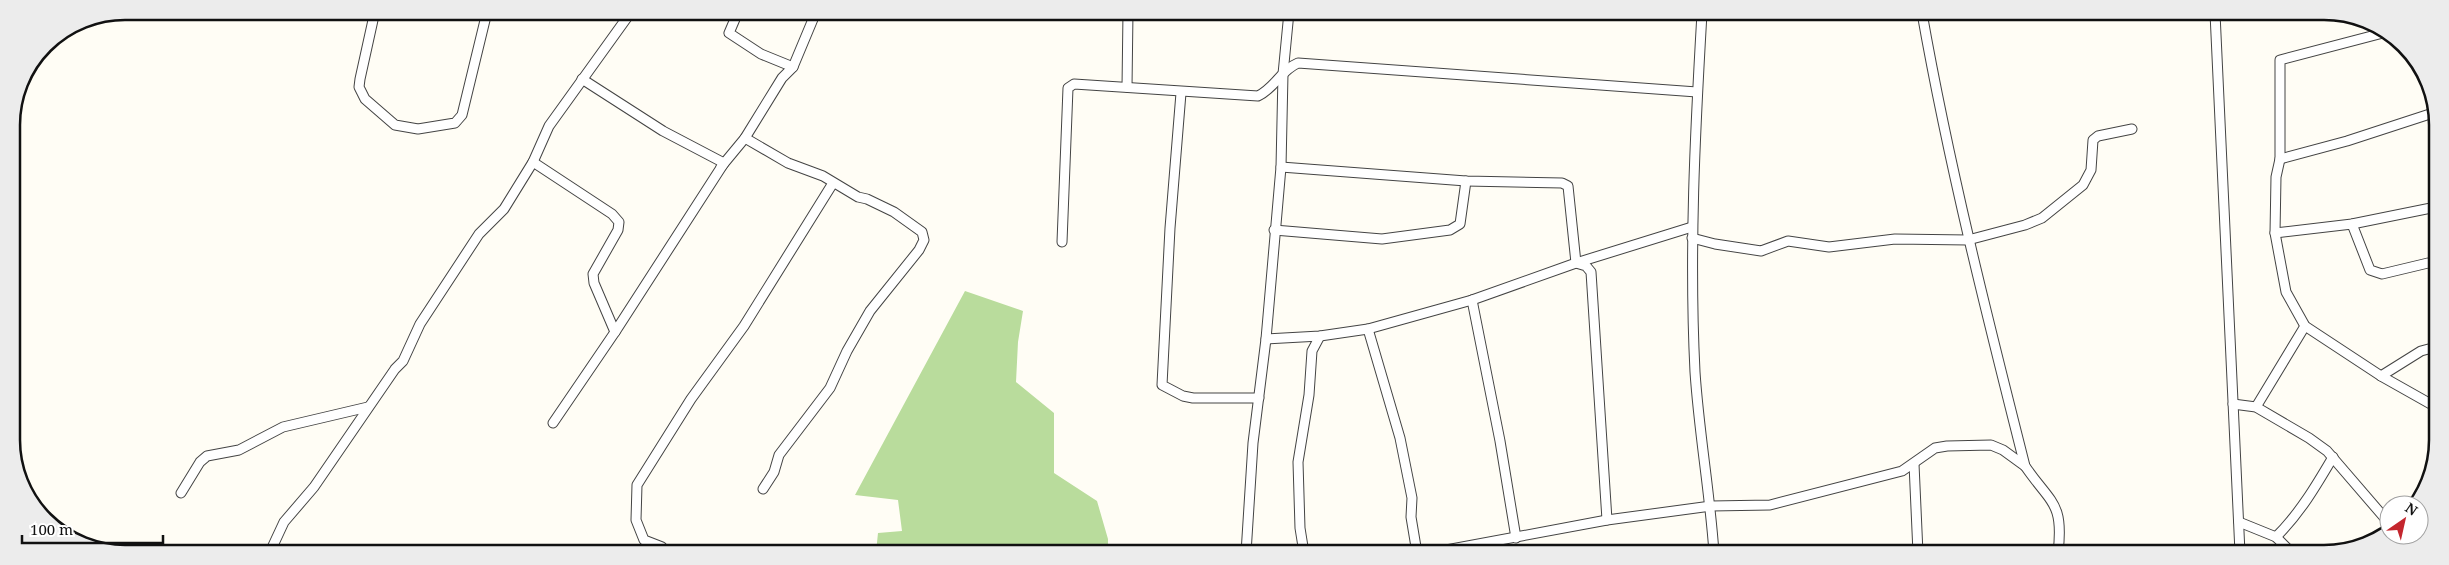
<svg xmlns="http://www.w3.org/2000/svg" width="2449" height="565" viewBox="0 0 2449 565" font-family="'Noto Serif',serif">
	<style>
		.forest { fill: #b9dc9c }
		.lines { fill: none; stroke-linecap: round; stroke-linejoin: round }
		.street-casing { stroke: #444; stroke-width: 11 }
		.street { stroke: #fff; stroke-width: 9 }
		.rim { fill: none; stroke: #111; stroke-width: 2.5 }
	</style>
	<rect width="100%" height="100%" fill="#fffdf5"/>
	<polygon class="forest" points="965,291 1023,311 1018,342 1016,382 1054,413 1054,473 1097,501 1108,539 1108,552 876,552 878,533 902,531 898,500 855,495"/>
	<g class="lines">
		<g class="street-casing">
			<g id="street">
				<polyline points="375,11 360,79 359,87 365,99 395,125 418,129 455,123 462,115 487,12"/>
				<polyline points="738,12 729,33 761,54 793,67"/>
				<path d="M1702,13c-7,120 -13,239 -7,359 4,61 15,121 19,181"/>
				<path d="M1922,13c27,153 65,303 103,453 26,38 39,36 33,87"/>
				<polyline points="2215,13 2240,553"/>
				<polyline points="2383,33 2280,60 2280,159 2276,177 2275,233 2286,292 2305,326 2381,376 2436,407"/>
				<polyline points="1127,87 1128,12"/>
				<polyline points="1181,93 1170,228 1162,385 1183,396 1193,398 1259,398"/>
				<polyline points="745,138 788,163 823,176 858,197 867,199 894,212 922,232 924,240 919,250 870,311 847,351 830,388 779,455 774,472 763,489"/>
				<polyline points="2280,159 2347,141 2436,112"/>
				<polyline points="533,162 612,214 619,222 618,230 593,274 594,283 615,332"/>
				<polyline points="721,167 745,138 782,78 793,67 816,12"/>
				<polyline points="1281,167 1466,181 1562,183 1568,186 1576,263 1586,266 1591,272 1607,520"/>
				<polyline points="2352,224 2370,270 2382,274 2428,263"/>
				<polyline points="1274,230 1382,239 1450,230 1460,224 1466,181"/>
				<polyline points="2275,233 2352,224 2436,207"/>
				<polyline points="1692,238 1715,244 1761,251 1788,241 1829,247 1895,239 1968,240 2025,225 2042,218 2083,185 2091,170 2093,140 2098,136 2132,129"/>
				<path d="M1062,242l6,-154 6,-4 184,12c17,-8 23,-26 40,-33l399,29"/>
				<polyline points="1472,300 1500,441 1516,538"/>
				<polyline points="1368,329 1400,438 1412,498 1411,517 1417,553"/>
				<polyline points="1266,339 1320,336 1368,329 1472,300 1576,263 1692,227"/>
				<polyline points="2381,376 2421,351 2436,347"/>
				<polyline points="2233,404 2256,407 2309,438 2327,451 2389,523"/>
				<polyline points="2256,407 2305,326"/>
				<polyline points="553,423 615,332 724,163 663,131 582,79"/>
				<polyline points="1914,464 1918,553"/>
				<polyline points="181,493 200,462 207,456 239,450 283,427 368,407"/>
				<polyline points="2239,522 2276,537 2292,553"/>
				<path d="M2276,537c24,-24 40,-51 57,-80"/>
				<polyline points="662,547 644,540 636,520 637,485 691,399 744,326 833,183"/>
				<polyline points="270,552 284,522 314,487 395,369 403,361 420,324 479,234 504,209 533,162 549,126 631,12"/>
				<polyline points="1246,553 1253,443 1266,339 1281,167 1283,74 1289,12"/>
				<polyline points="1304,553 1300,528 1298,462 1309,395 1312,351 1320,336"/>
				<polyline points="1430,553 1607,520 1711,506 1770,505 1902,471 1935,448 1947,446 1991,445 2003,450 2025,466"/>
			</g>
		</g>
		<use href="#street" class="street"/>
	</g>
	<path d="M0 0H2449V565H0ZM125 20H2324A105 105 0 0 1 2429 125V440A105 105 0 0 1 2324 545H125A105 105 0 0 1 20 440V125A105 105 0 0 1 125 20Z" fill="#ececec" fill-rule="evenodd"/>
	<path class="rim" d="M125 20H2324A105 105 0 0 1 2429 125V440A105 105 0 0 1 2324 545H125A105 105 0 0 1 20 440V125A105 105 0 0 1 125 20Z"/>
	<g transform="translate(2404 520) rotate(34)"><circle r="24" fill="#ffffff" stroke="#a0a0a0"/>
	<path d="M0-4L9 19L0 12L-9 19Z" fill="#c4262e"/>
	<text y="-8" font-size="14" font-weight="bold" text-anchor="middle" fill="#111111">N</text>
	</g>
	<path d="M22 535v8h141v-8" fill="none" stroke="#111111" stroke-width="2.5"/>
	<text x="30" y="535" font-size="15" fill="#111111" stroke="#ffffff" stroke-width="4" paint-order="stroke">100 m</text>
</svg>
